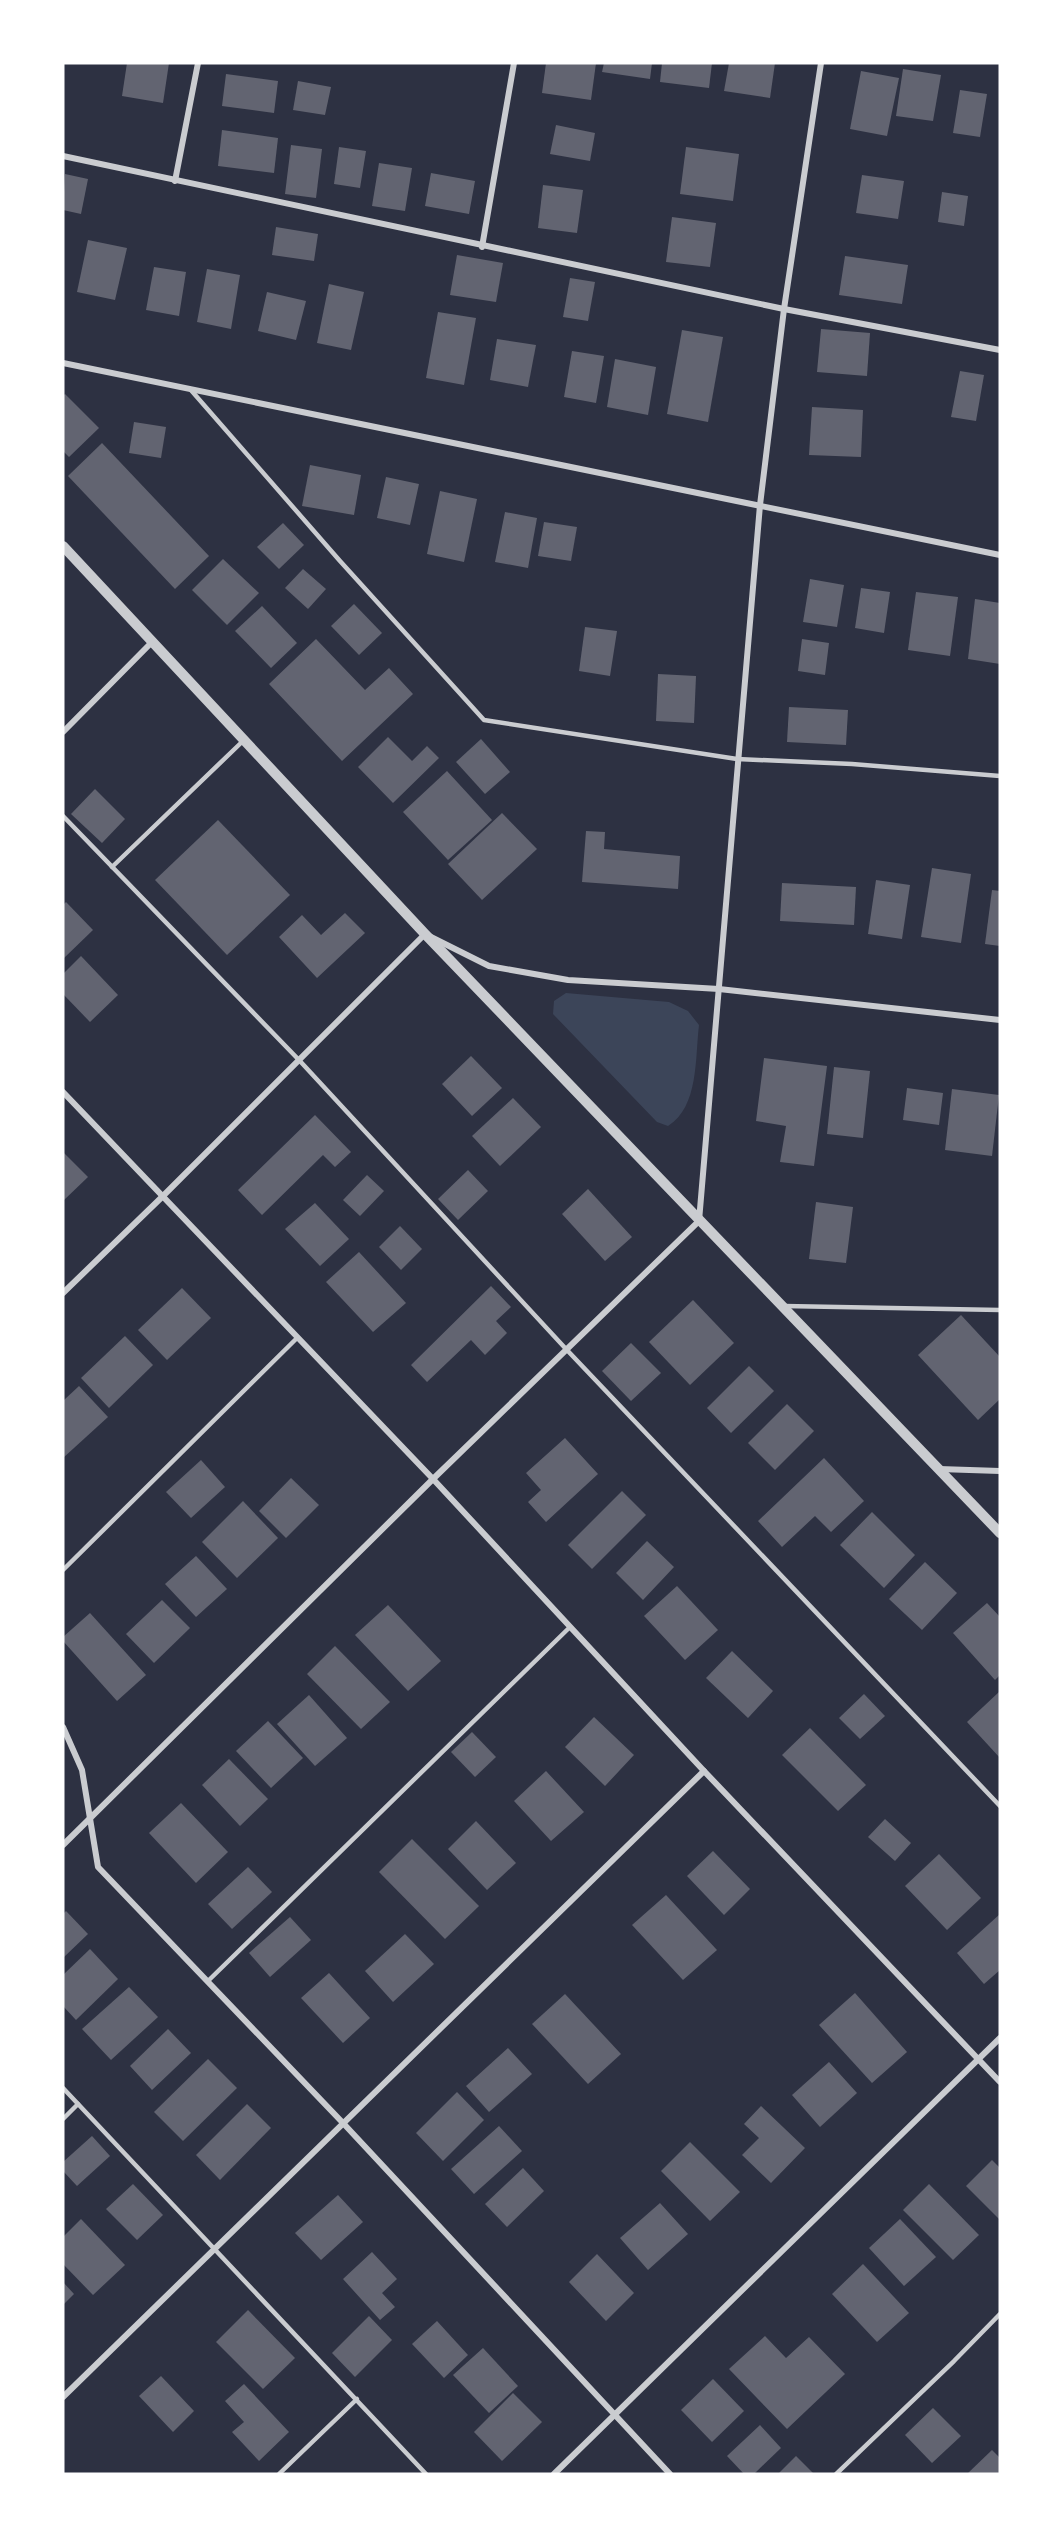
<svg xmlns="http://www.w3.org/2000/svg" width="1063" height="2537" viewBox="0 0 1063 2537" font-family="Poppins,sans-serif">
	<style>
		.green { fill: #3c4559 }
		.building { fill: #626471 }
		.lines { fill: none; stroke-linecap: round; stroke-linejoin: round }
		.service { stroke: #caccd0; stroke-width: 4.5 }
		.minor { stroke: #caccd0; stroke-width: 6 }
		.tertiary { stroke: #caccd0; stroke-width: 10 }
	</style>
	<rect width="100%" height="100%" fill="#2d3142"/>
	<path class="green" d="M566,993l103,9 19,9 11,14c-4,32 0,82 -31,101l-11,-4 -104,-108 1,-13z"/>
	<g class="building">
		<polygon points="127,63 169,63 163,103 122,96"/>
		<polygon points="546,63 596,63 591,100 542,93"/>
		<polygon points="604,63 652,63 650,79 602,72"/>
		<polygon points="662,63 712,63 709,88 660,82"/>
		<polygon points="729,63 775,63 770,98 724,91"/>
		<polygon points="903,69 941,75 933,121 896,116"/>
		<polygon points="861,71 899,78 887,136 850,129"/>
		<polygon points="226,74 278,81 274,113 222,106"/>
		<polygon points="298,81 331,87 325,115 293,110"/>
		<polygon points="960,90 987,94 980,137 953,133"/>
		<polygon points="556,125 595,133 590,161 550,154"/>
		<polygon points="222,130 278,138 274,173 218,166"/>
		<polygon points="291,145 322,149 316,198 285,194"/>
		<polygon points="339,147 366,151 360,188 334,184"/>
		<polygon points="686,147 739,154 733,201 680,194"/>
		<polygon points="379,163 412,168 405,211 372,206"/>
		<polygon points="431,173 475,181 469,214 425,206"/>
		<polygon points="65,174 88,179 81,214 63,210"/>
		<polygon points="862,175 904,181 898,219 856,213"/>
		<polygon points="543,185 583,190 577,233 538,228"/>
		<polygon points="942,192 968,196 964,226 938,222"/>
		<polygon points="672,217 716,223 710,267 666,262"/>
		<polygon points="276,227 318,234 314,261 272,255"/>
		<polygon points="88,240 127,248 115,300 77,292"/>
		<polygon points="457,255 503,263 496,302 450,295"/>
		<polygon points="845,256 908,265 902,304 839,295"/>
		<polygon points="154,267 186,272 179,316 146,310"/>
		<polygon points="207,269 240,275 231,329 197,322"/>
		<polygon points="570,278 595,282 588,321 563,317"/>
		<polygon points="329,284 364,292 351,350 317,343"/>
		<polygon points="267,292 306,301 296,340 258,331"/>
		<polygon points="438,312 476,318 464,385 426,378"/>
		<polygon points="821,329 870,333 867,376 817,372"/>
		<polygon points="682,330 723,337 708,422 667,414"/>
		<polygon points="497,339 536,345 528,387 490,380"/>
		<polygon points="572,351 604,356 596,403 564,397"/>
		<polygon points="615,359 656,367 648,415 607,407"/>
		<polygon points="960,371 984,375 976,421 951,417"/>
		<polygon points="65,394 99,428 69,457 63,451 63,396"/>
		<polygon points="812,407 863,410 861,457 809,455"/>
		<polygon points="134,422 166,427 161,458 129,453"/>
		<polygon points="102,443 209,556 175,589 68,476"/>
		<polygon points="310,465 361,475 354,515 302,506"/>
		<polygon points="386,477 419,484 410,525 377,518"/>
		<polygon points="440,491 477,499 464,562 427,554"/>
		<polygon points="505,512 537,518 528,568 495,562"/>
		<polygon points="544,522 577,527 571,561 538,556"/>
		<polygon points="283,523 304,545 279,569 257,547"/>
		<polygon points="223,559 259,593 227,625 192,590"/>
		<polygon points="303,569 326,589 308,609 285,588"/>
		<polygon points="810,579 844,585 837,627 803,622"/>
		<polygon points="861,588 890,592 884,633 855,628"/>
		<polygon points="916,592 958,597 950,656 908,650"/>
		<polygon points="975,599 1000,603 1000,664 968,659"/>
		<polygon points="354,604 382,633 359,655 331,626"/>
		<polygon points="262,606 297,643 271,668 235,631"/>
		<polygon points="585,627 617,631 610,676 579,671"/>
		<polygon points="316,639 365,690 389,668 413,694 342,761 269,684"/>
		<polygon points="802,639 829,643 825,675 798,671"/>
		<polygon points="658,674 696,676 694,723 656,721"/>
		<polygon points="789,707 848,710 846,745 787,742"/>
		<polygon points="388,737 412,761 427,746 439,758 393,803 358,767"/>
		<polygon points="481,739 510,772 485,794 456,762"/>
		<polygon points="447,771 492,820 448,860 403,812"/>
		<polygon points="95,789 125,819 102,843 71,814"/>
		<polygon points="502,813 537,849 482,900 448,864"/>
		<polygon points="218,820 290,895 227,955 155,880"/>
		<polygon points="586,831 605,832 604,849 680,856 678,889 582,882"/>
		<polygon points="932,868 971,874 961,943 921,937"/>
		<polygon points="876,880 910,885 902,939 868,934"/>
		<polygon points="782,883 856,887 854,925 780,921"/>
		<polygon points="992,890 1000,891 1000,946 985,944"/>
		<polygon points="66,902 93,930 63,959 63,905"/>
		<polygon points="345,913 365,933 317,978 279,937 302,915 321,935"/>
		<polygon points="81,956 118,995 90,1022 63,994 63,974"/>
		<polygon points="471,1056 502,1088 472,1116 442,1084"/>
		<polygon points="764,1058 827,1066 814,1166 780,1162 786,1126 756,1121"/>
		<polygon points="834,1067 870,1071 863,1138 827,1134"/>
		<polygon points="907,1088 943,1093 939,1125 903,1120"/>
		<polygon points="952,1089 999,1095 992,1156 945,1150"/>
		<polygon points="513,1098 541,1127 500,1166 472,1136"/>
		<polygon points="315,1115 351,1152 335,1167 323,1155 262,1215 238,1190"/>
		<polygon points="63,1152 88,1177 63,1201"/>
		<polygon points="468,1170 488,1191 458,1220 438,1199"/>
		<polygon points="367,1175 384,1191 360,1216 343,1200"/>
		<polygon points="588,1189 632,1237 605,1261 562,1214"/>
		<polygon points="816,1202 853,1207 846,1263 809,1259"/>
		<polygon points="315,1203 349,1239 320,1266 285,1229"/>
		<polygon points="400,1226 422,1249 401,1270 379,1247"/>
		<polygon points="359,1252 406,1303 373,1332 326,1282"/>
		<polygon points="491,1286 511,1307 496,1321 507,1333 485,1355 471,1340 427,1382 411,1365"/>
		<polygon points="182,1288 211,1318 167,1360 138,1330"/>
		<polygon points="693,1300 734,1343 690,1385 649,1342"/>
		<polygon points="961,1315 1000,1357 1000,1399 978,1420 918,1355"/>
		<polygon points="125,1336 153,1365 109,1408 81,1378"/>
		<polygon points="631,1343 661,1373 631,1401 602,1371"/>
		<polygon points="749,1366 774,1391 731,1433 707,1408"/>
		<polygon points="79,1386 108,1417 63,1458 63,1401"/>
		<polygon points="787,1404 814,1431 775,1470 748,1443"/>
		<polygon points="565,1438 598,1474 546,1522 528,1502 541,1490 526,1473"/>
		<polygon points="824,1458 864,1501 831,1532 815,1516 782,1547 758,1521"/>
		<polygon points="201,1460 225,1487 191,1518 166,1492"/>
		<polygon points="291,1478 319,1505 286,1538 259,1511"/>
		<polygon points="622,1491 646,1515 592,1569 568,1545"/>
		<polygon points="243,1501 278,1538 237,1578 202,1542"/>
		<polygon points="872,1512 915,1555 884,1588 840,1545"/>
		<polygon points="647,1541 674,1567 643,1600 616,1573"/>
		<polygon points="196,1556 227,1589 196,1617 165,1584"/>
		<polygon points="925,1562 957,1593 922,1630 889,1599"/>
		<polygon points="677,1586 718,1630 685,1660 644,1616"/>
		<polygon points="162,1600 190,1628 154,1663 126,1634"/>
		<polygon points="987,1603 1000,1617 1000,1675 995,1680 953,1633"/>
		<polygon points="388,1605 441,1661 408,1691 355,1635"/>
		<polygon points="90,1613 146,1675 117,1701 63,1641 63,1637"/>
		<polygon points="335,1646 390,1702 361,1729 307,1674"/>
		<polygon points="732,1651 773,1691 748,1718 706,1678"/>
		<polygon points="1000,1691 1000,1758 967,1722"/>
		<polygon points="864,1694 885,1716 860,1739 839,1718"/>
		<polygon points="309,1695 347,1738 315,1766 277,1724"/>
		<polygon points="594,1717 634,1755 605,1786 565,1747"/>
		<polygon points="268,1721 303,1758 271,1788 236,1751"/>
		<polygon points="810,1728 866,1785 838,1811 782,1755"/>
		<polygon points="472,1732 496,1757 475,1777 451,1752"/>
		<polygon points="229,1759 268,1799 240,1826 202,1785"/>
		<polygon points="546,1771 584,1812 551,1841 514,1801"/>
		<polygon points="181,1803 228,1852 196,1883 149,1833"/>
		<polygon points="885,1819 911,1843 895,1861 868,1837"/>
		<polygon points="476,1821 516,1863 487,1890 448,1849"/>
		<polygon points="412,1839 479,1906 445,1939 379,1872"/>
		<polygon points="713,1851 750,1889 724,1915 687,1876"/>
		<polygon points="939,1854 981,1898 947,1930 905,1886"/>
		<polygon points="248,1867 272,1892 232,1929 208,1904"/>
		<polygon points="666,1895 717,1950 683,1980 632,1925"/>
		<polygon points="66,1911 88,1934 63,1958 63,1914"/>
		<polygon points="1000,1914 1000,1970 984,1984 957,1953"/>
		<polygon points="290,1917 311,1940 270,1977 249,1953"/>
		<polygon points="405,1934 434,1964 393,2002 365,1971"/>
		<polygon points="90,1949 118,1979 76,2020 63,2006 63,1975"/>
		<polygon points="329,1973 370,2018 343,2043 301,1998"/>
		<polygon points="129,1987 158,2017 111,2060 82,2029"/>
		<polygon points="855,1993 907,2052 872,2083 819,2025"/>
		<polygon points="565,1994 621,2054 588,2084 532,2024"/>
		<polygon points="168,2029 191,2053 152,2090 130,2066"/>
		<polygon points="508,2048 532,2074 489,2112 466,2086"/>
		<polygon points="208,2059 237,2088 183,2141 154,2112"/>
		<polygon points="829,2062 857,2093 820,2127 792,2095"/>
		<polygon points="457,2092 484,2120 443,2161 416,2133"/>
		<polygon points="247,2104 271,2128 220,2180 196,2155"/>
		<polygon points="761,2106 805,2148 771,2183 742,2155 759,2138 744,2124"/>
		<polygon points="499,2126 522,2151 474,2194 451,2169"/>
		<polygon points="92,2136 110,2156 77,2186 63,2171 63,2162"/>
		<polygon points="690,2142 740,2192 710,2221 661,2171"/>
		<polygon points="992,2160 1000,2168 1000,2220 966,2186"/>
		<polygon points="523,2168 544,2191 507,2227 485,2204"/>
		<polygon points="133,2184 163,2215 137,2240 106,2209"/>
		<polygon points="929,2184 979,2235 953,2260 903,2210"/>
		<polygon points="338,2195 363,2222 321,2260 295,2233"/>
		<polygon points="660,2203 688,2234 648,2270 620,2238"/>
		<polygon points="81,2219 125,2265 93,2295 63,2264 63,2237"/>
		<polygon points="900,2219 936,2257 904,2286 869,2248"/>
		<polygon points="372,2252 397,2279 382,2293 395,2307 380,2320 343,2279"/>
		<polygon points="597,2254 634,2293 606,2321 569,2282"/>
		<polygon points="863,2264 909,2313 877,2342 832,2294"/>
		<polygon points="63,2282 74,2294 63,2305"/>
		<polygon points="248,2310 295,2358 263,2389 216,2342"/>
		<polygon points="369,2316 392,2340 355,2377 332,2353"/>
		<polygon points="437,2321 468,2355 444,2378 412,2344"/>
		<polygon points="765,2336 786,2358 809,2337 845,2374 787,2429 729,2369"/>
		<polygon points="483,2348 518,2386 489,2413 453,2375"/>
		<polygon points="161,2376 194,2411 173,2432 139,2396"/>
		<polygon points="713,2379 744,2411 712,2442 681,2410"/>
		<polygon points="244,2384 289,2432 259,2461 232,2432 244,2422 225,2401"/>
		<polygon points="513,2393 542,2422 502,2461 474,2432"/>
		<polygon points="933,2408 961,2436 932,2463 905,2435"/>
		<polygon points="760,2425 781,2448 754,2474 744,2474 727,2456"/>
		<polygon points="992,2450 1000,2458 1000,2474 967,2474"/>
		<polygon points="796,2456 814,2474 778,2474"/>
	</g>
	<g class="lines">
		<g class="service">
			<polyline points="190,389 340,561 484,720 737,759 852,764 1000,776"/>
			<polyline points="63,816 299,1060 566,1349 1000,1806"/>
			<polyline points="112,867 244,740"/>
			<polyline points="784,1306 1000,1310"/>
			<polyline points="63,1570 297,1338"/>
			<polyline points="208,1981 570,1627"/>
			<polyline points="63,2088 426,2474"/>
			<polyline points="63,2119 78,2104"/>
			<polyline points="279,2474 357,2399"/>
			<polyline points="836,2474 954,2361 1000,2314"/>
		</g>
		<g class="minor">
			<polyline points="63,156 784,309 1000,350"/>
			<polyline points="175,181 198,63"/>
			<polyline points="482,247 514,63"/>
			<polyline points="63,363 1000,555"/>
			<polyline points="63,732 153,641"/>
			<polyline points="63,1092 433,1479 704,1771 1000,2082"/>
			<polyline points="63,1293 162,1197 425,934 489,966 568,980 719,989 1000,1020"/>
			<polyline points="939,1469 1000,1471"/>
			<polyline points="63,1727 82,1770 98,1867 343,2123 670,2474"/>
			<polyline points="63,1845 433,1479 699,1221 760,505 784,309 821,63"/>
			<polyline points="63,2397 704,1771"/>
			<polyline points="554,2474 1000,2038"/>
		</g>
		<polyline class="tertiary" points="63,546 425,934 1000,1533"/>
	</g>
	<rect width="1063" height="2537" fill="none" stroke="#ffffff" stroke-width="129"/>
</svg>
